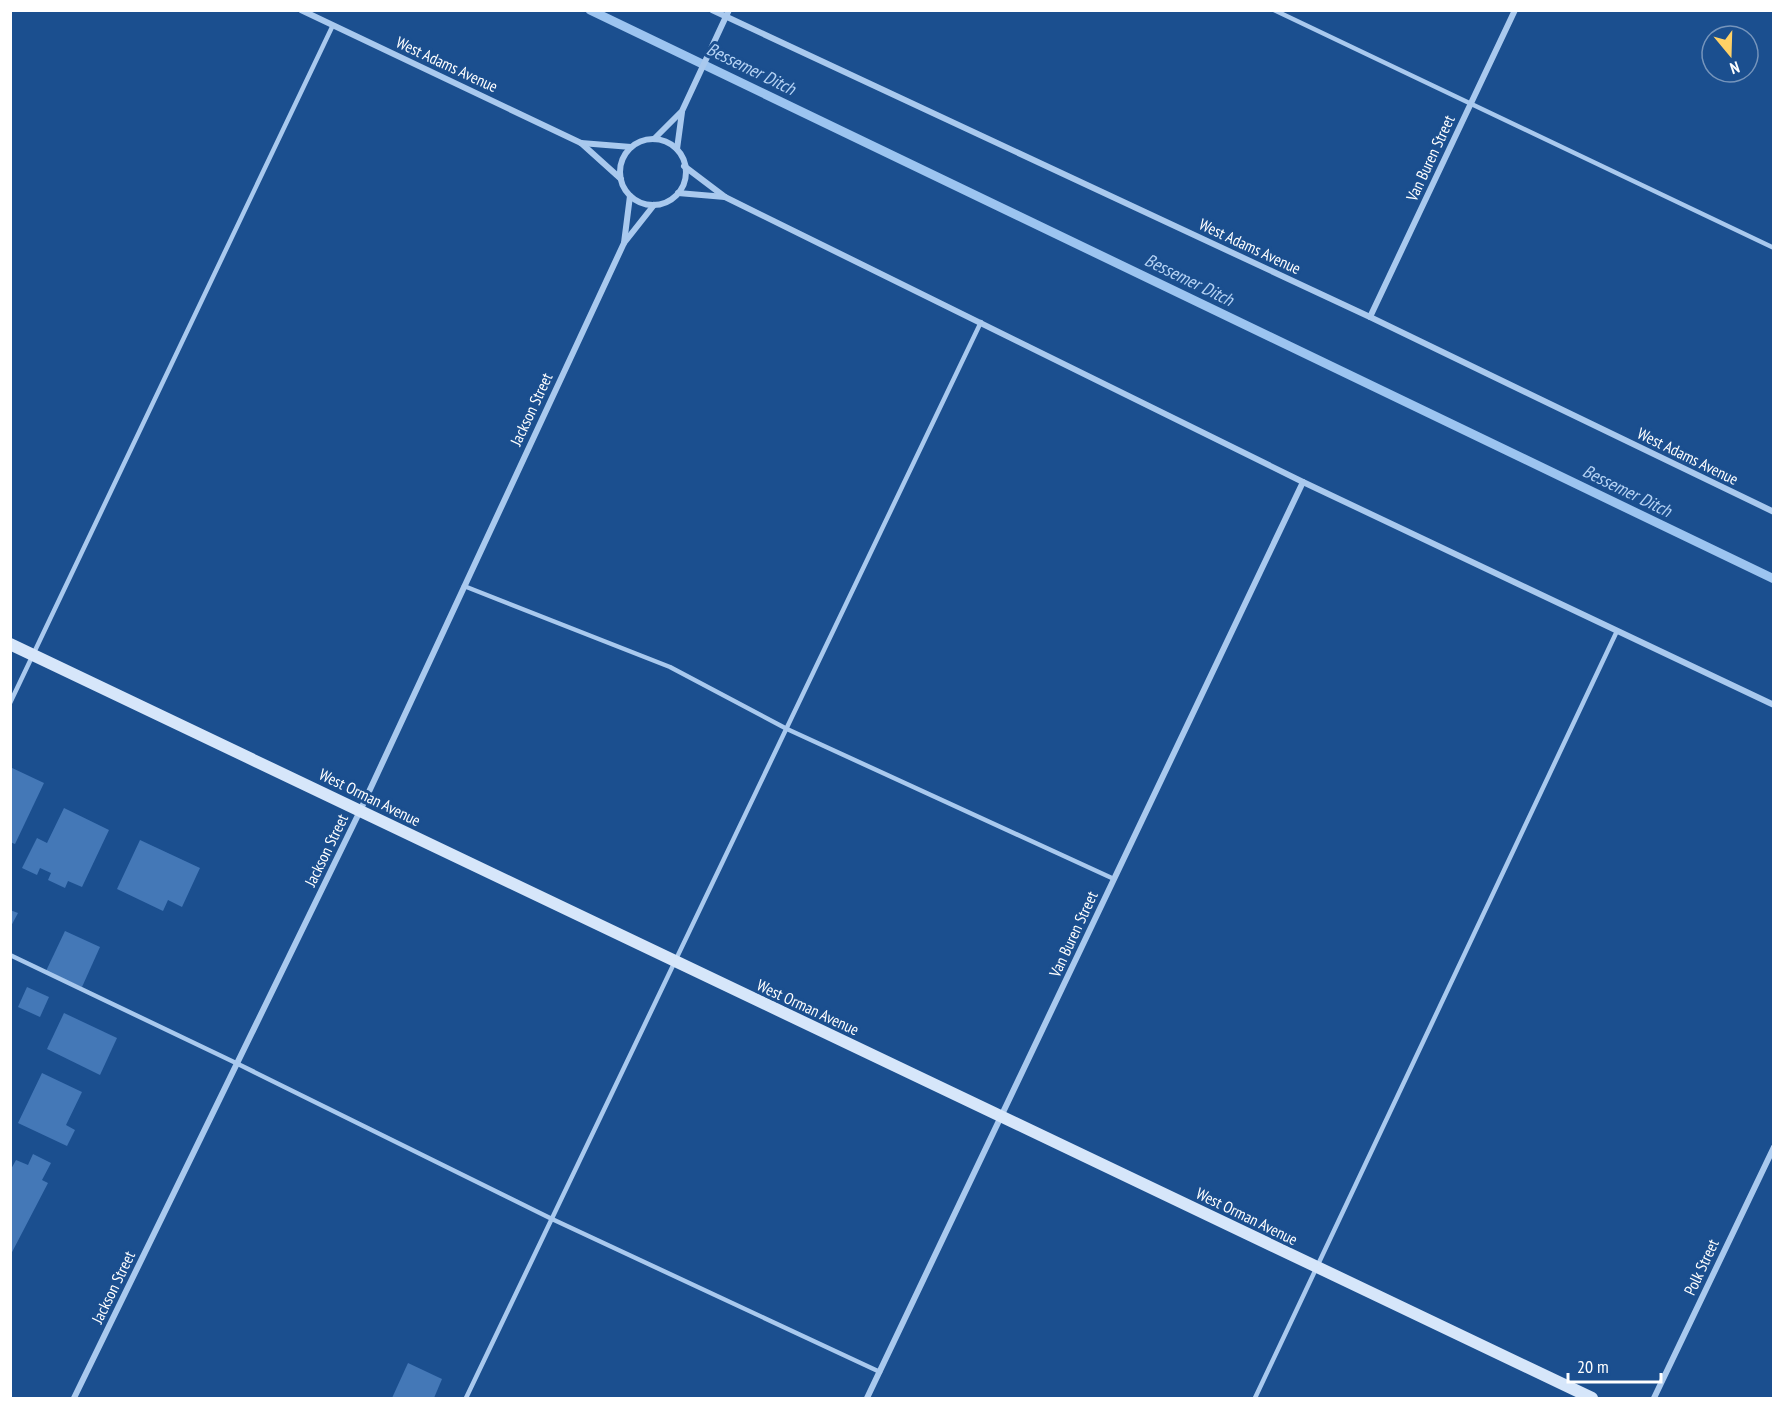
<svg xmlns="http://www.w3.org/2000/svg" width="1784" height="1409" viewBox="0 0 1784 1409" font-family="'PT Sans Narrow',sans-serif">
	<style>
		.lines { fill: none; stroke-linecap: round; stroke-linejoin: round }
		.stream { stroke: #9cc4f0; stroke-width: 9 }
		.building { fill: #4478b7 }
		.lane { stroke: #a9c9ee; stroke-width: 4.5 }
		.street { stroke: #a9c9ee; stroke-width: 6 }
		.secondary { stroke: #d6e6fa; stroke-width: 12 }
		.labels { text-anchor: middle; stroke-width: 6; stroke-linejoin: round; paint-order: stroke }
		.street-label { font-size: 16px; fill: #fff; stroke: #1b4f8f }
		.water-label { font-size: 18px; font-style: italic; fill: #b5d3f5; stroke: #1b4f8f }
	</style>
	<rect width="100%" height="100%" fill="#1b4f8f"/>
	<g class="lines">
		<polyline class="stream" points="590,10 1774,579"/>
	</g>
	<g class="building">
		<polygon points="10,767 44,783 15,844 10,842"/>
		<polygon points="64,808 109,830 82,887 68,881 65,888 48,880 51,873 40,868 37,875 22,868 37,838 47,843"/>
		<polygon points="140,840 200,868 182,907 168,900 163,911 117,889"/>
		<polygon points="10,910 18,913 10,928"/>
		<polygon points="65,931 100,947 82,987 46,971"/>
		<polygon points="27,987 49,997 40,1017 18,1007"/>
		<polygon points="64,1013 117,1038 100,1075 47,1049"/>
		<polygon points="42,1073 82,1092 66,1125 75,1130 67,1146 18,1123"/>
		<polygon points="33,1154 51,1163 42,1180 48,1183 10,1256 10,1171 16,1160 28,1165"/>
		<polygon points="408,1363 442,1379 434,1398 392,1398"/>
	</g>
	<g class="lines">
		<g class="lane">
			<polyline points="1274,10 1774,248"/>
			<polyline points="464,586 670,667 787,729 1114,879"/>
			<polyline points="10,703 333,25"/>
			<polyline points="10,955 236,1063 552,1219 880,1372"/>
			<polyline points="466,1398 981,322"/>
			<polyline points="1255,1398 1617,631"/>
		</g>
		<g class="street">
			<polyline points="301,10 581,143 621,179"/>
			<polyline points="712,10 1370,317 1774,512"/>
			<polyline points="654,139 682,111 729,10"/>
			<circle cx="653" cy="172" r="33"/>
			<polyline points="581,143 631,147"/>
			<polyline points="677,149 682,112"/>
			<polyline points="684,166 725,197 1303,482 1774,705"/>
			<polyline points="678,193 725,197"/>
			<polyline points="624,243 630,196"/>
			<polyline points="1370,317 1515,10"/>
			<polyline points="74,1398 360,811 624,243 654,205"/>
			<polyline points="867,1398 1303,482"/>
			<polyline points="1654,1398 1774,1147"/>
		</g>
		<polyline class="secondary" points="10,644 1592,1398"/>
	</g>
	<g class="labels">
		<g class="street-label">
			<text transform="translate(447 64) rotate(25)" y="6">West Adams Avenue</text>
			<text transform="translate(1430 158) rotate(-65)" y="6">Van Buren Street</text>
			<text transform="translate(1250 246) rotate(25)" y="6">West Adams Avenue</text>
			<text transform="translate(531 409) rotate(-65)" y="6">Jackson Street</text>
			<text transform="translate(1688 456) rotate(26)" y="6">West Adams Avenue</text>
			<text transform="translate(370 797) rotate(26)" y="6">West Orman Avenue</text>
			<text transform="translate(326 850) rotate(-64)" y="6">Jackson Street</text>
			<text transform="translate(1073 934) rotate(-65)" y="6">Van Buren Street</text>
			<text transform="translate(808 1007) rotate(25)" y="6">West Orman Avenue</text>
			<text transform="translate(1247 1216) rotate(26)" y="6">West Orman Avenue</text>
			<text transform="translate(1701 1267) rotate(-65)" y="6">Polk Street</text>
			<text transform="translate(113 1287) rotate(-64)" y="6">Jackson Street</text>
		</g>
		<g class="water-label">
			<text transform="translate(751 69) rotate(26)" y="6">Bessemer Ditch</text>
			<text transform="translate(1189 280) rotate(26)" y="6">Bessemer Ditch</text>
			<text transform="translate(1627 491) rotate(26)" y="6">Bessemer Ditch</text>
		</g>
	</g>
	<rect width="1784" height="1409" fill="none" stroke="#ffffff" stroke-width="24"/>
	<g transform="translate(1730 54) rotate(161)"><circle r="28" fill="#1b4f8f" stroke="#7695bc" stroke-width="1.5"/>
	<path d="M0-4.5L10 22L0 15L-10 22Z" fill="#ffd166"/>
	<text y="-9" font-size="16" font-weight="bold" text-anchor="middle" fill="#ffffff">N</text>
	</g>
	<path d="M1568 1373v9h93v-9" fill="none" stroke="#ffffff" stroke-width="3"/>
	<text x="1577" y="1373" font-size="18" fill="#ffffff" stroke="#1b4f8f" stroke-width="4.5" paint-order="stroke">20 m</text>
</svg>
